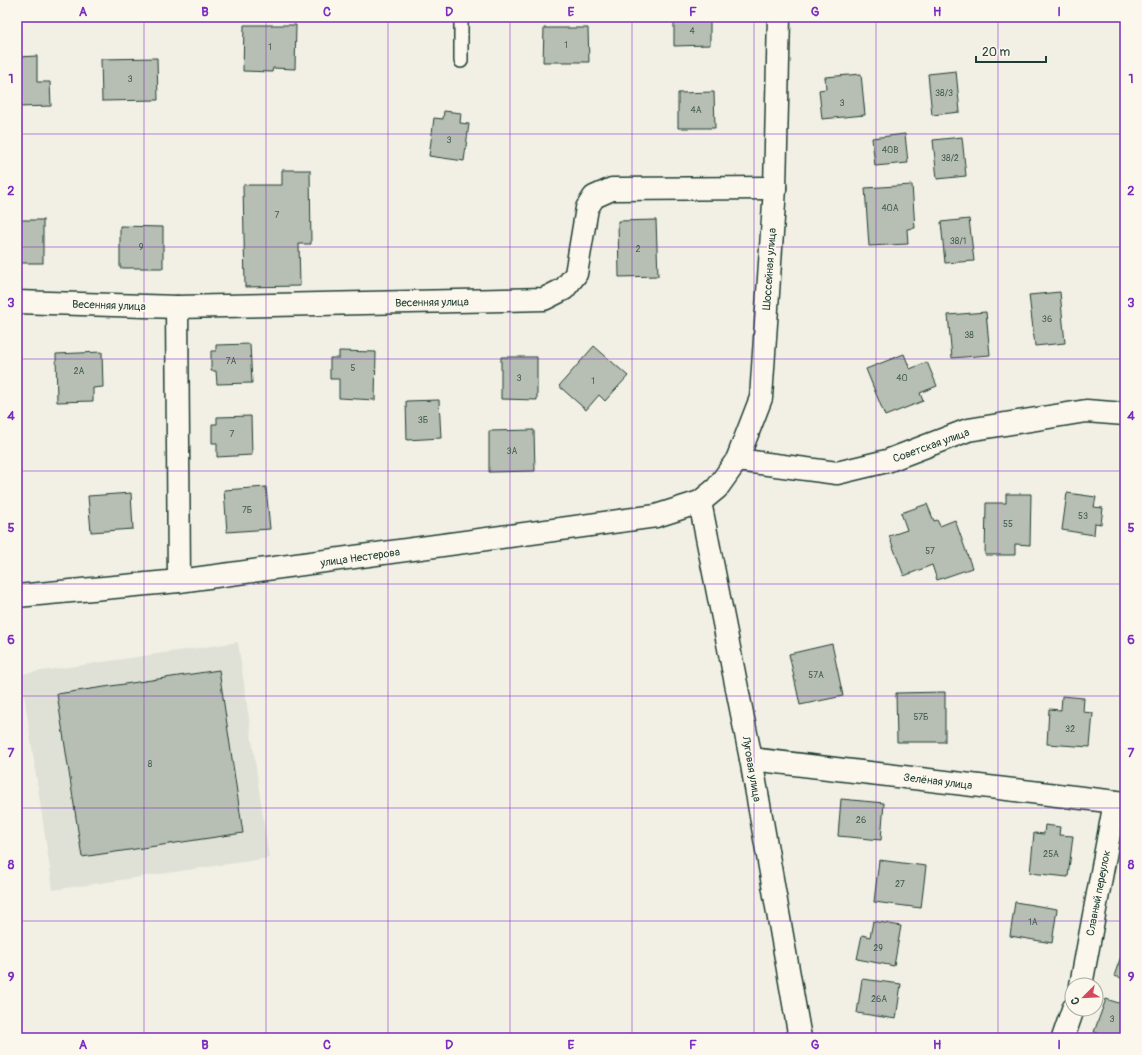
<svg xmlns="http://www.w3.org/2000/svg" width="1142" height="1055" viewBox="0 0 1142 1055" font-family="Pangolin,sans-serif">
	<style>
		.built { fill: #e0e1d6 }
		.building { fill: #b7beb3; stroke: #1f3d34 }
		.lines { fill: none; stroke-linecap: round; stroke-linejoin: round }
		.service-casing { stroke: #1f3d34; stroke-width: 16 }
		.minor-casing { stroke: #1f3d34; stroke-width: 25 }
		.service { stroke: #fbf7ec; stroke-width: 13 }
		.minor { stroke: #fbf7ec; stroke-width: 22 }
		.grid { fill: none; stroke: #7b2cbf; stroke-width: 1; stroke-opacity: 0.55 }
		.labels { text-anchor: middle; stroke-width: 3.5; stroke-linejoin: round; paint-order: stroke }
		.number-label { font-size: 9px; fill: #455d54 }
		.street-label { font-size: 11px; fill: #1f3d34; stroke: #fbf7ec }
		.neatline { fill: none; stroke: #7b2cbf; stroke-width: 1.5 }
		.grid-label { font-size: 13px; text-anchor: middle; font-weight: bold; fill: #7b2cbf }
	</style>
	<rect width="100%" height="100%" fill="#f2f0e5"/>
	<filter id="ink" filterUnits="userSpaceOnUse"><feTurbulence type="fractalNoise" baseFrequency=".025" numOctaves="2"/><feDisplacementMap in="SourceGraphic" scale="8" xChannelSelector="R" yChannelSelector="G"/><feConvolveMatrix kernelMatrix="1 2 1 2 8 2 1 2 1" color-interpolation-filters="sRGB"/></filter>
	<g filter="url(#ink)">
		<polygon class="built" points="238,642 269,858 53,890 21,674"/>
		<g class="building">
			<polygon points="674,17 710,17 710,45 674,46"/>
			<polygon points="244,25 296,25 295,69 273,68 272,72 243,71"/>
			<polygon points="544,28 588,28 589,62 543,62"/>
			<polygon points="37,56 37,82 50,82 51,106 17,107 17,57"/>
			<polygon points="157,58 158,100 102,101 101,59"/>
			<polygon points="956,71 960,112 932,115 928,74"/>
			<polygon points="861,74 865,115 822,119 819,90 826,89 825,77"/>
			<polygon points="714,92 715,128 678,128 678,93"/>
			<polygon points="444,111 461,113 460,123 469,124 464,161 429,156 434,118 443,119"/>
			<polygon points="905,134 908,163 875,166 872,138"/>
			<polygon points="962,137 966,176 937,179 933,140"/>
			<polygon points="282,170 310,170 311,244 299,244 300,286 245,287 243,185 282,185"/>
			<polygon points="912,185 915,228 907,229 908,244 869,246 865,188"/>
			<polygon points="969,219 974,261 945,263 941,222"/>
			<rect x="17" y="220" width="26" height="43"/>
			<polygon points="656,220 658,276 619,277 618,221"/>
			<polygon points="120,226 163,227 163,268 120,268"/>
			<polygon points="1060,292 1065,343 1035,346 1029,295"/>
			<polygon points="986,312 990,355 952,358 948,315"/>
			<polygon points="250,344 252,383 217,384 216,371 211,371 211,351 216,351 216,345"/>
			<polygon points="594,346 628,376 605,401 599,395 586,410 559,386"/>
			<polygon points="339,351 376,352 375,400 339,398 339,379 330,379 330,358 339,358"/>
			<polygon points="102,352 103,387 93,388 93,401 57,402 56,354"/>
			<polygon points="904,354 910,369 927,362 937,386 920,393 923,401 885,416 866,369"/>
			<polygon points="501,357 537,357 537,400 501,399"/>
			<polygon points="439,400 441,438 407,440 406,401"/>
			<polygon points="251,416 252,455 217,457 217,443 212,443 212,424 217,424 217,417"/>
			<polygon points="534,430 535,471 489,472 489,431"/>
			<polygon points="266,487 270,529 227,532 224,490"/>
			<polygon points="131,493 133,529 91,532 88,496"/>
			<polygon points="1067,493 1096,497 1094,507 1103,508 1101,524 1095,523 1094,535 1062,530"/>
			<polygon points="1006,494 1031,494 1030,545 1015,544 1015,555 985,555 986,503 1006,503"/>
			<polygon points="927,504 934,521 937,520 940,526 955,520 972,568 937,580 932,565 904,576 889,536 907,530 901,513"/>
			<polygon points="832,644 843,696 800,705 789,654"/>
			<polygon points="219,670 243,833 82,857 57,694"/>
			<polygon points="945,692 945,742 897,742 896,693"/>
			<polygon points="1062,696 1084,698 1083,712 1093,713 1090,747 1047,744 1049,709 1061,710"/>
			<polygon points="841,799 884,803 881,840 838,836"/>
			<polygon points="1045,825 1060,827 1059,835 1073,836 1068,877 1030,873 1034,833 1044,834"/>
			<polygon points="879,860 926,866 921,908 874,902"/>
			<polygon points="1015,902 1057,909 1052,943 1010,936"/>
			<polygon points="873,921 901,926 894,966 857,959 862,935 870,937"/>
			<polygon points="1125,945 1125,979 1114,976"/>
			<polygon points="862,979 901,984 896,1019 857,1013"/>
			<polygon points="1106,999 1125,1005 1125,1038 1113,1038 1094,1032"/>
		</g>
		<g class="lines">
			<g class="service-casing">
				<polyline id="service" points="461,61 461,17"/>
			</g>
			<g class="minor-casing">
				<g id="minor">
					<polyline points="17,302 177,307 544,299 564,289 576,274 587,208 594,197 612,189 775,188"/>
					<polyline points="177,307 179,581"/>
					<polyline points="737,460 837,473 887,461 968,430 1086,411 1125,414"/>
					<polyline points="700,502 751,759 800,1038"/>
					<polyline points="17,596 179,581 656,516 700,502 717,488 737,460 761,398 775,188 779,17"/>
					<polyline points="751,759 1125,803"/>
					<polyline points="1081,985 1115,802"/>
					<polyline points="1063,1038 1073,1009"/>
				</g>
			</g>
			<use href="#service" class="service"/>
			<use href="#minor" class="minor"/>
		</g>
	</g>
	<path class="grid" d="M144,17v1021M266,17v1021M388,17v1021M510,17v1021M632,17v1021M754,17v1021M876,17v1021M998,17v1021M17,134h1108M17,247h1108M17,359h1108M17,471h1108M17,584h1108M17,696h1108M17,808h1108M17,921h1108"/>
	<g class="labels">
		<g class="number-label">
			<text x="692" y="34">4</text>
			<text x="566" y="48">1</text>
			<text x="270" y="50">1</text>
			<text x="130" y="82">3</text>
			<text x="944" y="96">38/3</text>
			<text x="842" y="106">3</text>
			<text x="696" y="113">4А</text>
			<text x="449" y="143">3</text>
			<text x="890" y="153">40В</text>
			<text x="950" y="161">38/2</text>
			<text x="890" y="211">40А</text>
			<text x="277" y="218">7</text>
			<text x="958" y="244">38/1</text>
			<text x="141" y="250">9</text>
			<text x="638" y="252">2</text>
			<text x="1047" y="322">36</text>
			<text x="969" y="338">38</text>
			<text x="231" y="364">7А</text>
			<text x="353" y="371">5</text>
			<text x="79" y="374">2А</text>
			<text x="519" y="381">3</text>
			<text x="902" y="381">40</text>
			<text x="593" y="384">1</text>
			<text x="423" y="423">3Б</text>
			<text x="232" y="437">7</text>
			<text x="512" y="454">3А</text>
			<text x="247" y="513">7Б</text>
			<text x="1083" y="519">53</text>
			<text x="1008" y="527">55</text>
			<text x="930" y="554">57</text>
			<text x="816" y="678">57А</text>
			<text x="921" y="720">57Б</text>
			<text x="1070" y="732">32</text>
			<text x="150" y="767">8</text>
			<text x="861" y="823">26</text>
			<text x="1051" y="857">25А</text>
			<text x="900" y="887">27</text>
			<text x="1033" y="925">1А</text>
			<text x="878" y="951">29</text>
			<text x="879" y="1002">26А</text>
			<text x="1112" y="1022">3</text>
		</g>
		<g class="street-label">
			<text transform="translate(769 269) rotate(-86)" y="4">Шоссейная улица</text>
			<text transform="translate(432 302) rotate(-1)" y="4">Весенняя улица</text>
			<text transform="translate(109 305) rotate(2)" y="4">Весенняя улица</text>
			<text transform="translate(931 445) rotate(-20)" y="4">Советская улица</text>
			<text transform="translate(360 557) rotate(-8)" y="4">улица Нестерова</text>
			<text transform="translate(752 769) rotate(80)" y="4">Луговая улица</text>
			<text transform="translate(938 781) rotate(7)" y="4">Зелёная улица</text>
			<text transform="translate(1098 893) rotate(-79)" y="4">Славный переулок</text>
		</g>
	</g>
	<rect width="1142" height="1055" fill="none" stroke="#fbf7ec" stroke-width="44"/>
	<g transform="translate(1084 997) rotate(246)"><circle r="19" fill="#fbf7ec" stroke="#a3ada2"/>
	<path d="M0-3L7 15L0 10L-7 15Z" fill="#d1495b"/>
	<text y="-6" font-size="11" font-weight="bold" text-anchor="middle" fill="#1f3d34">С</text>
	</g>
	<path d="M976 56v6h70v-6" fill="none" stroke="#1f3d34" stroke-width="2"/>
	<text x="982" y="56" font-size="12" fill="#1f3d34" stroke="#fbf7ec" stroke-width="3" paint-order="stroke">20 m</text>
	<rect x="22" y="22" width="1098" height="1011" class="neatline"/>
	<g class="grid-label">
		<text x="83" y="16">A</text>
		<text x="205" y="16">B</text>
		<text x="327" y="16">C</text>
		<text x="449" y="16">D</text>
		<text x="571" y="16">E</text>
		<text x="693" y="16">F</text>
		<text x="815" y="16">G</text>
		<text x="937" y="16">H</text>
		<text x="1059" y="16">I</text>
		<text x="11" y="83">1</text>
		<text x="1131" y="83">1</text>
		<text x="11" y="195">2</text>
		<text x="1131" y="195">2</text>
		<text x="11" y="307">3</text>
		<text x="1131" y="307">3</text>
		<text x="11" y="420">4</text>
		<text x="1131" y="420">4</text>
		<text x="11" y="532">5</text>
		<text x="1131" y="532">5</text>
		<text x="11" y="644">6</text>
		<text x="1131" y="644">6</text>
		<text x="11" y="757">7</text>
		<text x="1131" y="757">7</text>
		<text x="11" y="869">8</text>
		<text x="1131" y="869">8</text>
		<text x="11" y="981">9</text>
		<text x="1131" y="981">9</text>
		<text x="83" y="1049">A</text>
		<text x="205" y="1049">B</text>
		<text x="327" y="1049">C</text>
		<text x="449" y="1049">D</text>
		<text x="571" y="1049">E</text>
		<text x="693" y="1049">F</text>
		<text x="815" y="1049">G</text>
		<text x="937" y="1049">H</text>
		<text x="1059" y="1049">I</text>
	</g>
</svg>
